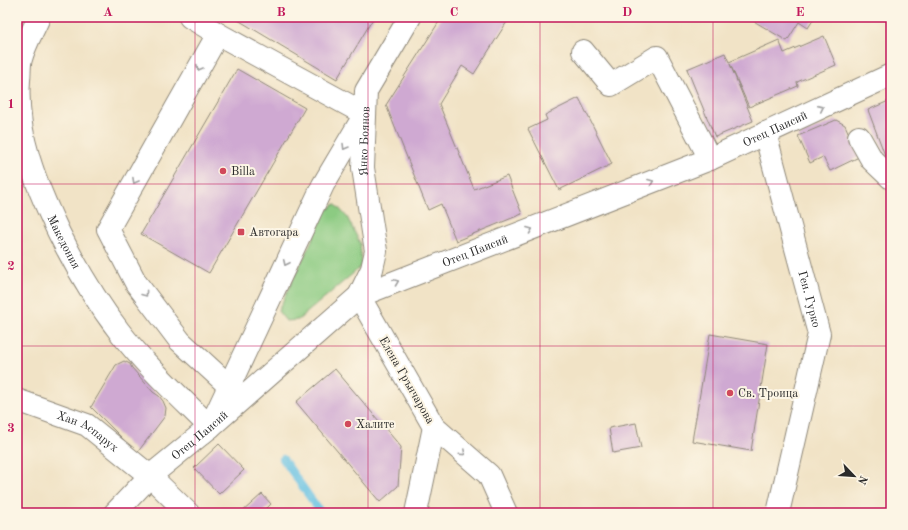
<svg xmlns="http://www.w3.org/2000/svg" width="908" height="530" viewBox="0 0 908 530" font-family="'Old Standard TT',serif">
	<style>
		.green { fill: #8ccb82; stroke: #5c7b56 }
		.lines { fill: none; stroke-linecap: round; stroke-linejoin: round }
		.stream { stroke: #65c1e3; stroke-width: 8 }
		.building { fill: #cfa9d2 }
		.minor-casing { stroke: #8e8778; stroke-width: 24 }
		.major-casing { stroke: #8e8778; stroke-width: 24 }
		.minor { stroke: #fff; stroke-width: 22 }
		.major { stroke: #fff; stroke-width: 22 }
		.oneway { stroke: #a0a0a0 }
		.grid { fill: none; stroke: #c2185b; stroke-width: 1; stroke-opacity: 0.55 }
		.poi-dot { fill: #d1495b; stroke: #fcf5e5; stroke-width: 1.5 }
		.labels { text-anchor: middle; stroke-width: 4; stroke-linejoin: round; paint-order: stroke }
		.street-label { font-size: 12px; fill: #2b2b2b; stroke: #fcf5e5 }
		.poi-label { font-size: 12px; fill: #2b2b2b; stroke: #fcf5e5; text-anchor: start }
		.neatline { fill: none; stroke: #c2185b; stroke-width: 1.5 }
		.grid-label { font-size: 13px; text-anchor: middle; font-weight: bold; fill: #c2185b }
	</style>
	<rect width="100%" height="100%" fill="#fcf5e5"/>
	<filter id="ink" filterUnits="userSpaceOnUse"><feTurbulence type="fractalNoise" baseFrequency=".025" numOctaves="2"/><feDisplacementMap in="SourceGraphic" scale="8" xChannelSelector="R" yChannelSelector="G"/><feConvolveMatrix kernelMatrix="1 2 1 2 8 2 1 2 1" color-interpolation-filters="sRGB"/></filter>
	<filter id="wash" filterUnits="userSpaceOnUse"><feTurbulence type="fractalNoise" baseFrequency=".012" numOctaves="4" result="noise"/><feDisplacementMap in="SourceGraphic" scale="16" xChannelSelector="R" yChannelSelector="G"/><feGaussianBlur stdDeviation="0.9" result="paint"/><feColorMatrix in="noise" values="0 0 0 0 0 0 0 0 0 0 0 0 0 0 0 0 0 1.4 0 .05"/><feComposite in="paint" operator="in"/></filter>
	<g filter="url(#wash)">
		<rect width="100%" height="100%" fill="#f1e3c6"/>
		<polygon class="green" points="335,204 347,217 360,243 362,266 298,320 286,321 278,311 326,211"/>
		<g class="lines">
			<polyline class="stream" points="283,459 321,513"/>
		</g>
		<g id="blocks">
			<g class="building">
				<polygon points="233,17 374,17 337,79"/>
				<polygon points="442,17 510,17 474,74 462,66 439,104 474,189 507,176 522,214 456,241 441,204 428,210 386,105"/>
				<polygon points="747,17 815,17 808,28 799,22 787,41"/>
				<polygon points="824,36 836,65 797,82 798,86 749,107 730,64 753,121 715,137 687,69 725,53 729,62 779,40 784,53"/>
				<polygon points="237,69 305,108 209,273 141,234"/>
				<polygon points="579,98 612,164 559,190 528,129 547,120 545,115"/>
				<polygon points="891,100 891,156 886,158 868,110"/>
				<polygon points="836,120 845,125 859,157 830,171 823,157 810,163 798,136"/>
				<polygon points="710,334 768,344 751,451 692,441"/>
				<polygon points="124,361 130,364 132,368 153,392 159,396 163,401 166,408 165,416 137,453 91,407 116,365"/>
				<polygon points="335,369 401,447 398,486 380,502 296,402"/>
				<polygon points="636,423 641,448 613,453 609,428"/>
				<polygon points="219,444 244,470 219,494 194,468"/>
				<polygon points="262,494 271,504 262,513 241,513"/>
			</g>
		</g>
	</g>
	<g filter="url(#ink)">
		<use href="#blocks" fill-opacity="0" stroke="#8e8778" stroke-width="1"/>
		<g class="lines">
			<g class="minor-casing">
				<g id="minor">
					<path id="s1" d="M39,17c-6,14 -14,27 -18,42 -2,6 -1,14 -2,21 -4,54 17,105 40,153 17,34 36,67 60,98 27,35 60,65 91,96l113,-242 42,-71 -147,-80 -28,-17"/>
					<polyline points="218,34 108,229 136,283 180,341 229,386"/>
					<polyline points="583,51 611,85 657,57 710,159"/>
					<path id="s2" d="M765,133l54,201 -41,179"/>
					<polyline points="859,137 872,160 891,178"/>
					<path id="s3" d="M17,400l70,25 63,51 38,37"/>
					<polyline points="416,513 434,427"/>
					<path id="s4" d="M506,513l-17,-38 -55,-48 -75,-131 351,-137 181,-84"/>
				</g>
			</g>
			<g class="major-casing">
				<g id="major">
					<path id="s5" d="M115,513l35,-37 60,-49 149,-131 13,-27 4,-18 -13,-83 3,-77 44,-74"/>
				</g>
			</g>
			<use href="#minor" class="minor"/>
			<use href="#major" class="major"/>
		</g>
		<defs><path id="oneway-chevron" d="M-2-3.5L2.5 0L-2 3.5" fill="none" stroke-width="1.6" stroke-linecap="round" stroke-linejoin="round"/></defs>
		<g class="oneway">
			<use href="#oneway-chevron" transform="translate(199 68) rotate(119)"/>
			<use href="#oneway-chevron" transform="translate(821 108) rotate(-25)"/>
			<use href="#oneway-chevron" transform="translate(345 147) rotate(121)"/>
			<use href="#oneway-chevron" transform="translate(135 181) rotate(119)"/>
			<use href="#oneway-chevron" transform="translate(651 182) rotate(-21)"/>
			<use href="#oneway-chevron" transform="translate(530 230) rotate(-21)"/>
			<use href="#oneway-chevron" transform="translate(286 263) rotate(115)"/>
			<use href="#oneway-chevron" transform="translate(396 282) rotate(-21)"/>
			<use href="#oneway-chevron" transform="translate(145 294) rotate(53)"/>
			<use href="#oneway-chevron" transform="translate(463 453) rotate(42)"/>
		</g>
	</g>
	<path class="grid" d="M195,17v496M368,17v496M540,17v496M713,17v496M17,184h874M17,346h874"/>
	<g class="poi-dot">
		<circle cx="223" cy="171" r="4"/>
		<rect x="237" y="228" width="8" height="8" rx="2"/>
		<circle cx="730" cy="393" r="4"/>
		<circle cx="348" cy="424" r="4"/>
	</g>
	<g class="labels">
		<g class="street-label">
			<text dy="4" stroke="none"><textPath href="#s4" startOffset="714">Отец Паисий</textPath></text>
			<text dy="4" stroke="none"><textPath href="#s5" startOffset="486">Янко Боянов</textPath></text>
			<text dy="4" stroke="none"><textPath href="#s1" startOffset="237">Македония</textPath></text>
			<text dy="4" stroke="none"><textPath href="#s4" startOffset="390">Отец Паисий</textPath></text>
			<text dy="4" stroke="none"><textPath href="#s2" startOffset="172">Ген. Гурко</textPath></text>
			<text transform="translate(407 380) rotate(60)" y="4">Елена Грънчарова</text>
			<text dy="4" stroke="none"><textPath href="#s3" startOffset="78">Хан Аспарух</textPath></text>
			<text dy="4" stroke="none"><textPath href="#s5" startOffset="115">Отец Паисий</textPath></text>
		</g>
		<g class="poi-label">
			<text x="231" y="175">Billa</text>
			<text x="249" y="236">Автогара</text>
			<text x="738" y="397">Св. Троица</text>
			<text x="356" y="428">Халите</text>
		</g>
	</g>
	<rect width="908" height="530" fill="none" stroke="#fcf5e5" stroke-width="44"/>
	<g transform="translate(854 476) rotate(115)" stroke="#fcf5e5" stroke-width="3" paint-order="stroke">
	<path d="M0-3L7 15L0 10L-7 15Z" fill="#2b2b2b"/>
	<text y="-6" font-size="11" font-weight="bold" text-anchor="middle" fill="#2b2b2b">N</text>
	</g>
	<rect x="22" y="22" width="864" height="486" class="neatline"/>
	<g class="grid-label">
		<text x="108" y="16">A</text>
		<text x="281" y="16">B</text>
		<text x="454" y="16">C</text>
		<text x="627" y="16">D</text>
		<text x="800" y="16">E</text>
		<text x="11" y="108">1</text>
		<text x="11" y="270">2</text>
		<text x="11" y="432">3</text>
	</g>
</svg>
